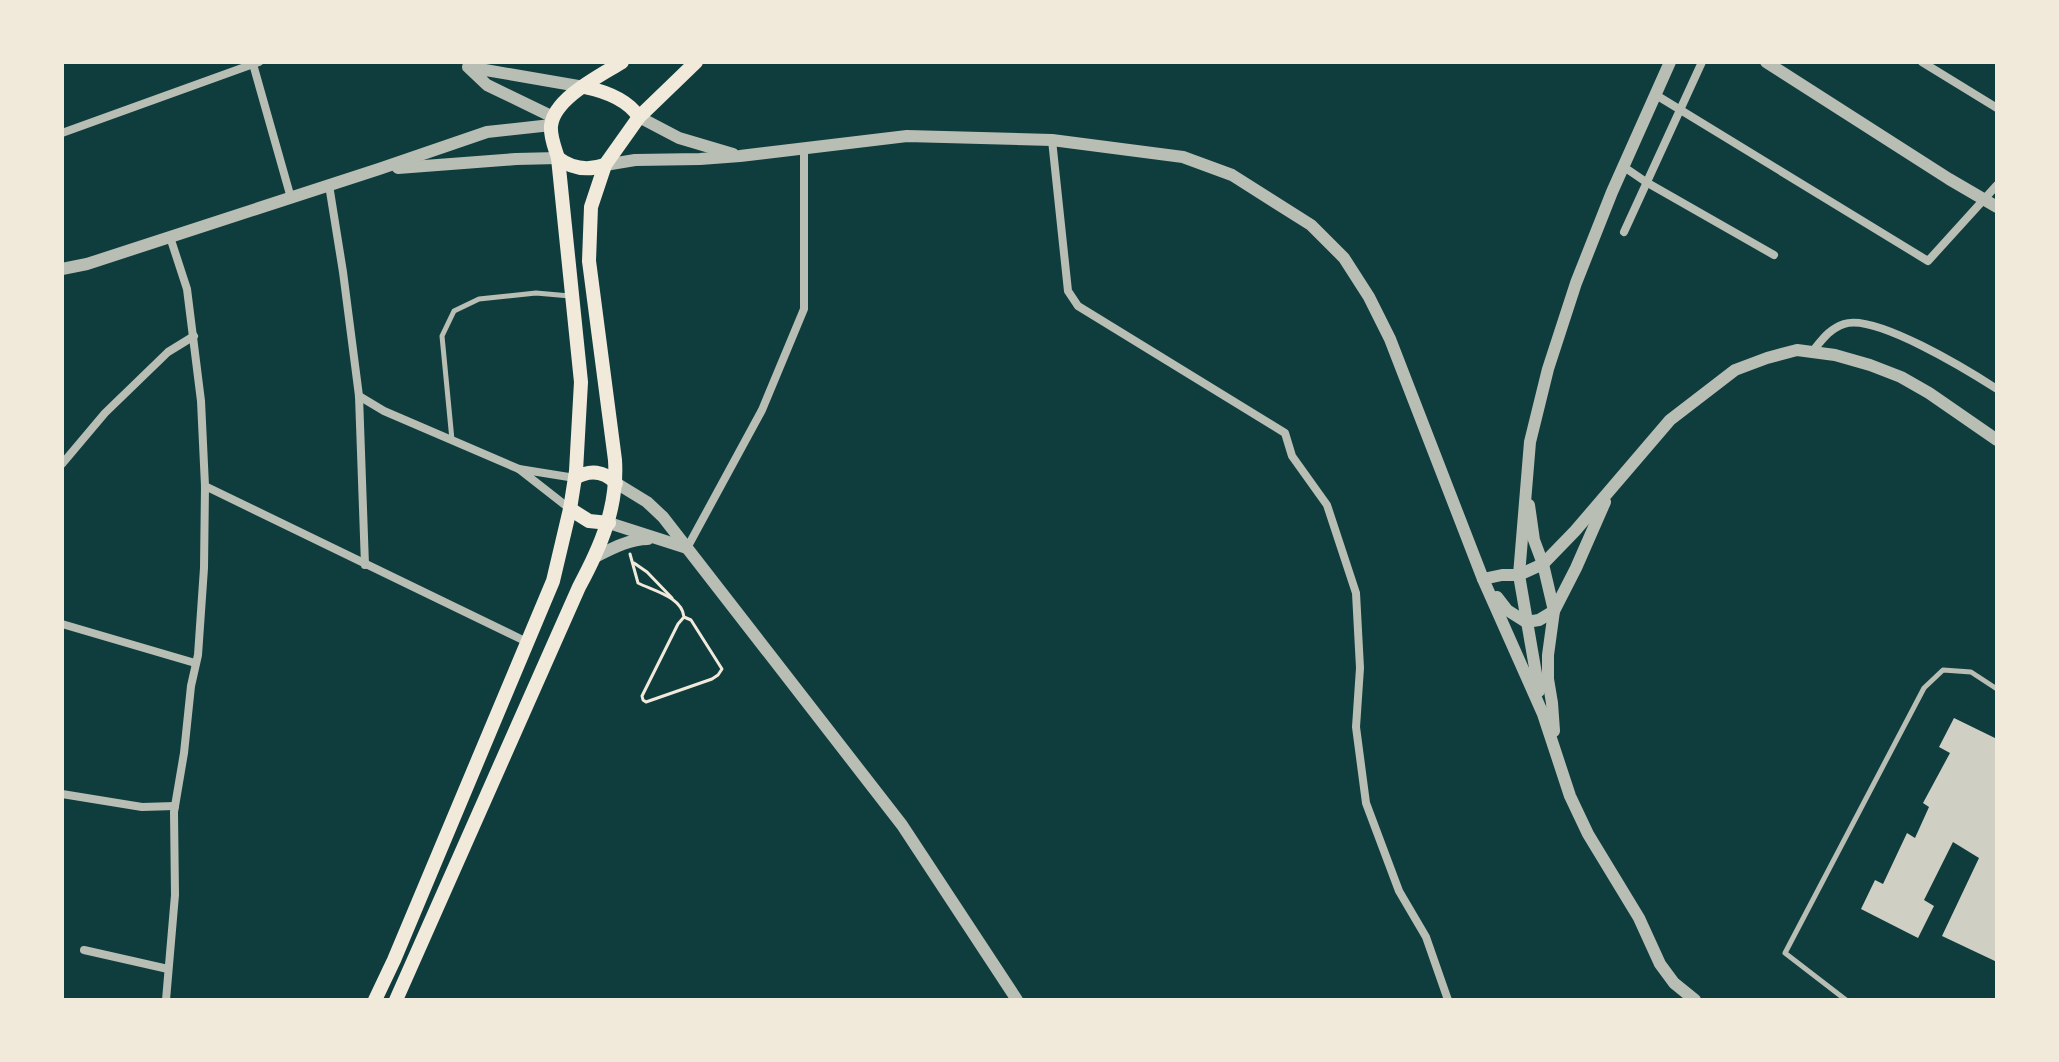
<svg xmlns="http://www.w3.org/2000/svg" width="2059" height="1062" viewBox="0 0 2059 1062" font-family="'Fira Sans Condensed',sans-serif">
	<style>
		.building { fill: #cfcfc3 }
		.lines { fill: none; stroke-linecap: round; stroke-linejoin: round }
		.path { stroke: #f1e9da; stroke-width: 3 }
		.service { stroke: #b8beb3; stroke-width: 5 }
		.minor { stroke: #b8beb3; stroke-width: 8 }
		.tertiary { stroke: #b8beb3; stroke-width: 12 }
		.secondary { stroke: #f1e9da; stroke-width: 14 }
	</style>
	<rect width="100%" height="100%" fill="#0f3d3e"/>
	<polygon class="building" points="1954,718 1997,739 1997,962 1942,936 1979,858 1953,842 1924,900 1934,906 1918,938 1861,909 1875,880 1883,884 1907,833 1915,838 1929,807 1923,803 1950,753 1939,747"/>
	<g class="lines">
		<g class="path">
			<path d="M630,554l8,29c16,8 44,14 46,34l-6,7 -36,72 1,4 3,2 66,-23 6,-4 4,-6 -31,-49 -7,-3"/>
			<polyline points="634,563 647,572 672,598"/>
		</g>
		<g class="service">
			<polyline points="452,440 442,336 454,311 479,299 536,293 570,296"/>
			<polyline points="1846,1000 1785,953 1924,688 1943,670 1971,672 1997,689"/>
		</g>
		<g class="minor">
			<polyline points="1922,62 1997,108"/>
			<polyline points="253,64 291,198"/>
			<polyline points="1656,95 1928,261 1997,185"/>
			<polyline points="62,133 259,62"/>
			<polyline points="1052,140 1068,291 1078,306 1285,433 1292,456 1327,505 1356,593 1360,668 1356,727 1366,803 1399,891 1426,937 1448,1000"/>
			<polyline points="1624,167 1646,182 1774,255"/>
			<polyline points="329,185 343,272 359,396 365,565"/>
			<polyline points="1624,232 1702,62"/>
			<path d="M1812,352c10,-12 17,-23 32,-28 31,-11 125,47 153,65"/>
			<polyline points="359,396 384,411 519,469"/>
			<polyline points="62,464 105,413 168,352 194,336"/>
			<polyline points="205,486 527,642"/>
			<polyline points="570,509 519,469 575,478"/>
			<polyline points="687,548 762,410 804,309 804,147"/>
			<polyline points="62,624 195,663"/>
			<polyline points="62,794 142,807 175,806"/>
			<polyline points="84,950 168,969"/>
			<polyline points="166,1000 175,895 174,812 184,753 191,686 198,655 204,568 205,486 201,401 187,289 170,237"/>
		</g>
		<g class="tertiary">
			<polyline points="1766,62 1949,179 1997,207"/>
			<polyline points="553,117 487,85 468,67 584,87"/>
			<polyline points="639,117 679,138 733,154"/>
			<polyline points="605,165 635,160 700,159 740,156 907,136 1052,140 1183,157 1232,175 1311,225 1344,258 1369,297 1390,339 1483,579 1543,714 1570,796 1588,834 1639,918 1660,964 1674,983 1695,1000"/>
			<polyline points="398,168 516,159 558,158"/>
			<polyline points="62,269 87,264 379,169 487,132 551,125"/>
			<polyline points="616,483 647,502 663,517 902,825 1017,1000"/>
			<polyline points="1529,505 1534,540 1543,564 1554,611 1548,655 1548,679 1552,703 1554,731"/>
			<polyline points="609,523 687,548"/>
			<path d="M595,557c16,-8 34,-18 53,-18"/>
			<polyline points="1483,579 1502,575 1519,575 1543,564 1575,531 1670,420 1735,370 1767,358 1797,350 1835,355 1870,365 1901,377 1929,393 1997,440"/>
			<polyline points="1497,597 1507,610 1526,622 1539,620 1554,611 1576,568 1605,502"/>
			<polyline points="1539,691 1519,575 1530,442 1548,369 1576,283 1612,192 1670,62"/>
		</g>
		<g class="secondary">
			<path d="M584,87c20,4 43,12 55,30"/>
			<path d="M558,158c14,11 29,13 47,7"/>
			<path d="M575,478c15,-9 29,-7 41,5"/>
			<polyline points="570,509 589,521 609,523"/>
			<path d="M375,1000l19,-40 159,-379 17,-72 6,-38 5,-89 -23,-224c-3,-10 -8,-21 -7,-32 3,-28 49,-50 71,-64"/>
			<path d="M396,1000l183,-413c22,-41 39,-80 36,-127l-26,-199 2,-54 14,-42 34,-48 57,-55"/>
		</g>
	</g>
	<rect width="2059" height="1062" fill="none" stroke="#f1e9da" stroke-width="128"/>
</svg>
